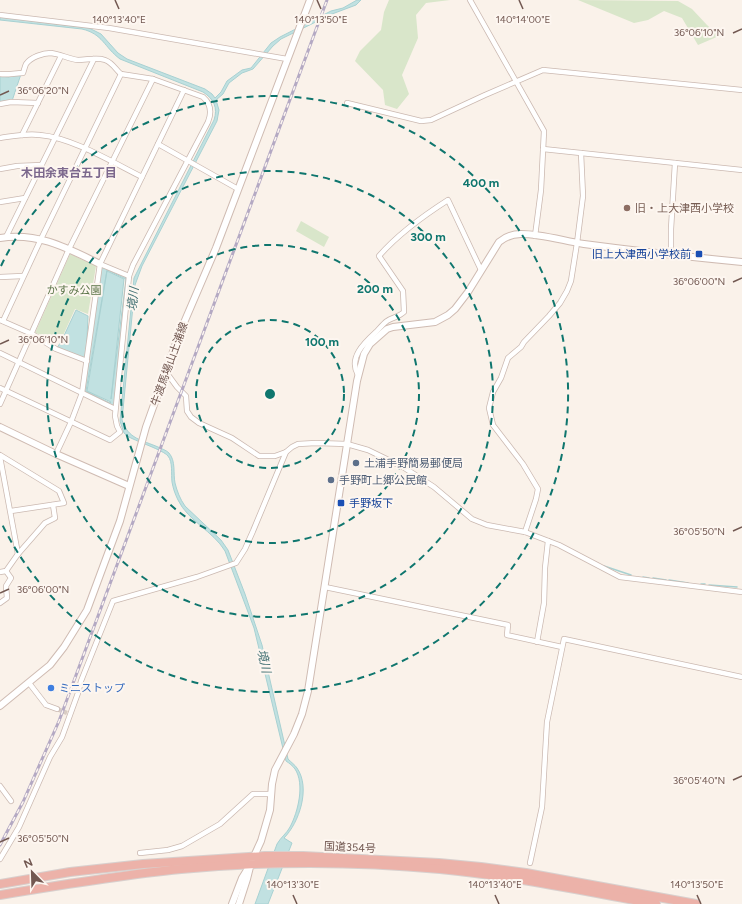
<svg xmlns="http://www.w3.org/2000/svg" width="742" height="904" viewBox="0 0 742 904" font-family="Figtree,'Noto Sans JP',sans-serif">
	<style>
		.green { fill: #d9e6ca }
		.water { fill: #c1e1e1; stroke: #a8d1d2; fill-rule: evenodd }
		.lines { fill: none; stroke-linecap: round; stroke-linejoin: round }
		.stream { stroke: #a8d1d2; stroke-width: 1.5 }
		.street-tunnel { stroke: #d8ccc4; stroke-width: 4.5; stroke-dasharray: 4.5 2; stroke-linecap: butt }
		.street-casing { stroke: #cbb9b1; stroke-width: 6 }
		.secondary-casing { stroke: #cfbbb2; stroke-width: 8 }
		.highway-casing { stroke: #d8d0ce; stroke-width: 10 }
		.street { stroke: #fff; stroke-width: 4.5 }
		.secondary { stroke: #fff; stroke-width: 6 }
		.highway { stroke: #ecb2a9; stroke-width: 8 }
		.rail-casing { stroke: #b4a9c3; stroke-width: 3 }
		.rail { stroke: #fdf6f0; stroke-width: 1.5; stroke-dasharray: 4.5; stroke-linecap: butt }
		.ticks { fill: none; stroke: #725851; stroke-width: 1.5 }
		.ring { fill: none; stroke: #0f766e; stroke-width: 2; stroke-dasharray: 7 5 }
		.education-dot { fill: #8d6e63; stroke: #fdf6f0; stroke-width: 1.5 }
		.transit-dot { fill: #1a4fb4; stroke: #fdf6f0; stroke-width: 1.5 }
		.service-dot { fill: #5c6f8a; stroke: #fdf6f0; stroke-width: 1.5 }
		.shop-dot { fill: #3f7fe0; stroke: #fdf6f0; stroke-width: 1.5 }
		.labels { text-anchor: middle; stroke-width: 4; stroke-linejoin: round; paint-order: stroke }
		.education-label { font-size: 11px; fill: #785e54; stroke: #fdf6f0; text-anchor: start }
		.transit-label { font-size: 11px; fill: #164399; stroke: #fdf6f0; text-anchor: end }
		.park-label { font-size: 11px; fill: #5d764a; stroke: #fdf6f0 }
		.street-label { font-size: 11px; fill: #725851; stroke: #fdf6f0 }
		.service-label { font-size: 11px; fill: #4e5e75; stroke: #fdf6f0; text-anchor: start }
		.shop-label { font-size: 11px; fill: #366cbe; stroke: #fdf6f0; text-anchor: start }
		.neighbourhood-label { font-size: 12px; font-weight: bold; fill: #7c688d; stroke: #fdf6f0 }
		.water-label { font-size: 12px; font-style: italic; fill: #467375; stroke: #fdf6f0 }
		.ticks-label { font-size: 10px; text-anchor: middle; fill: #725851; stroke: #fdf6f0; stroke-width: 4; stroke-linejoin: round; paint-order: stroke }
		.centre { fill: #0f766e; stroke: #fdf6f0; stroke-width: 2 }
		.ring-label { font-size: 12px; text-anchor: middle; font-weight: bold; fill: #0f766e; stroke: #fdf6f0; stroke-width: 4; stroke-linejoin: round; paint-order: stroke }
	</style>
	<rect width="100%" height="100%" fill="#faf2ea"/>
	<g class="green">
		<polygon points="389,0 450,0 426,3 416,15 418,38 402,75 409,94 397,109 385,105 383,90 355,61 360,51 381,30 384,12"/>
		<polygon points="578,0 678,1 692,9 707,25 719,36 698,45 682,18 664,11 648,20 634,23"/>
		<polygon points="301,221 329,237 324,247 296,231"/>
		<polygon points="70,254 96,266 88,314 75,309 61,340 35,333"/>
	</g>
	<g class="water">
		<path d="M357,0h4l-5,5 -24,9 -51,25 -8,7 -20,23 -11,4 -13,10 -6,11 -7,6 3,10 -2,11 -75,145 -7,19 -13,135c6,19 20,20 36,27 4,2 8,3 11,6 7,8 4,20 6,30 2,8 5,16 10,23l36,34 7,10 17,44 17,51 26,114c3,3 7,6 9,9 14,20 2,55 -13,70l8,5 -24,61h-13l22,-60c4,-7 10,-11 13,-17 8,-15 15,-43 5,-58 -2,-3 -6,-6 -9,-8l-32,-133 -29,-77c-12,-20 -37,-30 -47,-51 -3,-6 -5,-12 -6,-18 -1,-8 1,-20 -4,-26 -5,-6 -30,-14 -39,-19l-5,-4 -4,-12 14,-143 80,-158c4,-12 0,-21 -11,-28l-83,-33c-16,-12 -17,-25 -38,-30l-82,-9v-3l89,11 12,6 17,19 9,6 78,30 7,5 3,4 6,-6 6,-11 15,-11 9,-2 20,-25 9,-6 51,-26 12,-3z"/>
		<polygon points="14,74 21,74 12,101 0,103 0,76 9,77"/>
		<path d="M101,265l27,12 -13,130 -32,-15zM107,270l19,9 -15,120 13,-120 -17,-8 -20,120 24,11 -1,1 -24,-12z"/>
		<polygon points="76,310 88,316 86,360 57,348 62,340"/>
	</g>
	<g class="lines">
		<g class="stream">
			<polyline points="604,566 631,575"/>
			<polyline points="643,577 649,578"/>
			<polyline points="653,578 666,580"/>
			<polyline points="669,580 688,583"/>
			<polyline points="701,584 705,584"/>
			<polyline points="709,585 737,587"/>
		</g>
		<polyline class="street-tunnel" points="57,709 67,713"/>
		<g class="street-casing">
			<g id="street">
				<polyline points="470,0 544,131 541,190 535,236"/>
				<polyline points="0,15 109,28 287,59"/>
				<path d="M0,74c8,1 15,-1 23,-1 1,-3 2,-7 3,-9 5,-7 17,-11 25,-11 9,1 18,6 27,7 9,0 19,-3 27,0 8,3 10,9 16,14l32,5 50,18c8,7 9,15 5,25l-75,143 -4,11 -14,140 2,10 3,6 -10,8 -110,-52"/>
				<polyline points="347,103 421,121 431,120 485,95 543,70 742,90"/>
				<polyline points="0,104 11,102 38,103"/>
				<polyline points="22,135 61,56"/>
				<path d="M0,138c13,-2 27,-5 40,-3 33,3 72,27 102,42"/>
				<polyline points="158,144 238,189"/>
				<polyline points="543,149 742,170"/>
				<polyline points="0,169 17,166 42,165"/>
				<polyline points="0,202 25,198"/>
				<polyline points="6,237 94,59"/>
				<polyline points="671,255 671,229 675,163"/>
				<polyline points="100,264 129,276"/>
				<polyline points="0,277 23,276"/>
				<polyline points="0,320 32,334 56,349 87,361"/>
				<polyline points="3,321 41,239 121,74"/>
				<polyline points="0,353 115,409"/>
				<polyline points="166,372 177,387 186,396 187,411 191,417 199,423 232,438 259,456 275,456 286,452"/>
				<path d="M358,375c-10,-17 6,-32 18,-43 3,-3 7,-8 11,-11 6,-4 12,-4 17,-9l-1,-21 -24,-35c20,-23 44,-40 69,-56l33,70"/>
				<polyline points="0,404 69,249 153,79"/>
				<polyline points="56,454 71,422 82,393 100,264 184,90"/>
				<polyline points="0,455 59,491 64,503 11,511"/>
				<polyline points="0,457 18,554 6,571 0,572"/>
				<polyline points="525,532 536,499 538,489 523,464 493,425 489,408 493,392 501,378 508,358 521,347 524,342 549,316 560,303 567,291 571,281 577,243 583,196 581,153"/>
				<polyline points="18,554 45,523 55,518 53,505"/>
				<polyline points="325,587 508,625 507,635 562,647"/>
				<polyline points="0,603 7,598 6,586 11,578 6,571"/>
				<polyline points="537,642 544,603 545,568 548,541"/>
				<polyline points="29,683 46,705 57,709"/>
				<polyline points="0,786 11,801"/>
				<polyline points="140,853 168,850 182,846 220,824 253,794 271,794"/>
				<polyline points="0,859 19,827 50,757 62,737 78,693 81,681 113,601 197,577 236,563 245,549 253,531 286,452 292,447 298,444 316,443 347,444 368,450 403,467 434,487 472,519 487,525 525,532 559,545 620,577 742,592"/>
				<polyline points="530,863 542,807 547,722 564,639 742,677"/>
			</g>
		</g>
		<g class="secondary-casing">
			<g id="secondary">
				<path d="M0,238c38,-6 67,10 100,26"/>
				<polyline points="0,427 56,454 129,486"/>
				<polyline points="0,706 50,665 64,647 87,610 120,521 146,427 180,332 216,248 310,0"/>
				<path d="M232,904l10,-26 8,-13 11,-24 9,-31 2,-26 3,-14 19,-36 8,-20 6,-23 49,-310 7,-27 6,-10 17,-15 6,-2 42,-5 13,-7 7,-6 13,-17 31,-50c6,-5 14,-8 22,-8 21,0 43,7 63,10 53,7 105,13 158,18"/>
				<polyline points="239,904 247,879 250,867"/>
			</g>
		</g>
		<g class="highway-casing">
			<g id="highway">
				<polyline points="0,884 70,872 143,864 265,856 303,856 439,863 481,867 526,873 696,904"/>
				<path d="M0,895c60,-10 120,-20 181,-26 85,-8 173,-8 259,0 72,7 144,22 216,35"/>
			</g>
		</g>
		<use href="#street" class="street"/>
		<use href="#secondary" class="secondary"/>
		<use href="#highway" class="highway"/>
		<g class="rail-casing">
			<polyline id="rail" points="0,845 23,802 59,721 327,0"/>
		</g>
		<use href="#rail" class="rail"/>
	</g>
	<path class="ticks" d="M115,0l4,9M317,0l4,9M519,0l4,9M733,33l9,-4M0,95l9,-4M733,282l9,-4M0,344l9,-4M733,531l9,-4M0,593l9,-4M733,780l9,-4M0,842l9,-4M293,895l4,9M495,895l4,9M697,895l4,9"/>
	<g class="ring">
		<circle cx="270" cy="394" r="74"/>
		<circle cx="270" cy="394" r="149"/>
		<circle cx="270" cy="394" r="223"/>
		<path d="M1 266A298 298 0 1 1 1 522"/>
	</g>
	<circle class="education-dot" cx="627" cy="208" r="4"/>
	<g class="transit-dot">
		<rect x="695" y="250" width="8" height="8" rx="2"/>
		<rect x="337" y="499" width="8" height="8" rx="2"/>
	</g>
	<g class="service-dot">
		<circle cx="356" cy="463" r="4"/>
		<circle cx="331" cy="480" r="4"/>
	</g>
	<circle class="shop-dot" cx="51" cy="688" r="4"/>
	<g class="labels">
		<g class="education-label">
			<text x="635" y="212">旧・上大津西小学校</text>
		</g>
		<g class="transit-label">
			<text x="691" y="258">旧上大津西小学校前</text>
			<text x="349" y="507" text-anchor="start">手野坂下</text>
		</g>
		<g class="park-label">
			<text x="74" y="294">かすみ公園</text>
		</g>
		<g class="street-label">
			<text transform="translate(169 364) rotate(-70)" y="4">牛渡馬場山土浦線</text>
			<text transform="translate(350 847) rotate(3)" y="4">国道354号</text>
		</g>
		<g class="service-label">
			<text x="364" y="467">土浦手野簡易郵便局</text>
			<text x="339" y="484">手野町上郷公民館</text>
		</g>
		<g class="shop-label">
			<text x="59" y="692">ミニストップ</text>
		</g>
		<g class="neighbourhood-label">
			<text x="69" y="177">木田余東台五丁目</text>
		</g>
		<g class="water-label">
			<text transform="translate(133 299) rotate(-84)" y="4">境川</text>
			<text transform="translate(264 661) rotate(77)" y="4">境川</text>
		</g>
	</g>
	<g class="ticks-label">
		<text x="119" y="23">140°13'40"E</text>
		<text x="321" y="23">140°13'50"E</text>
		<text x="523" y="23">140°14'00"E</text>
		<text x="699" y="36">36°06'10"N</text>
		<text x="43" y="94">36°06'20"N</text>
		<text x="699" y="285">36°06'00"N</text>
		<text x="43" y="343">36°06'10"N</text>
		<text x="699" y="535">36°05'50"N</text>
		<text x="43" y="593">36°06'00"N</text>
		<text x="699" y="784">36°05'40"N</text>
		<text x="43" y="842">36°05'50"N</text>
		<text x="293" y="888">140°13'30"E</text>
		<text x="495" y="888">140°13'40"E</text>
		<text x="697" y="888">140°13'50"E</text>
	</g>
	<circle cx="270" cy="394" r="6" class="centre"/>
	<g class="ring-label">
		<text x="481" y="187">400 m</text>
		<text x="428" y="241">300 m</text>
		<text x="375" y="293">200 m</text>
		<text x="322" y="346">100 m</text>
	</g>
	<g transform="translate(32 872) rotate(337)" stroke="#fdf6f0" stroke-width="3" paint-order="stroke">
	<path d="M0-3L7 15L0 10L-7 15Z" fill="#725851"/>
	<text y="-6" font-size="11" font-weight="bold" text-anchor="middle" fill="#725851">N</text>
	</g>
</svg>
